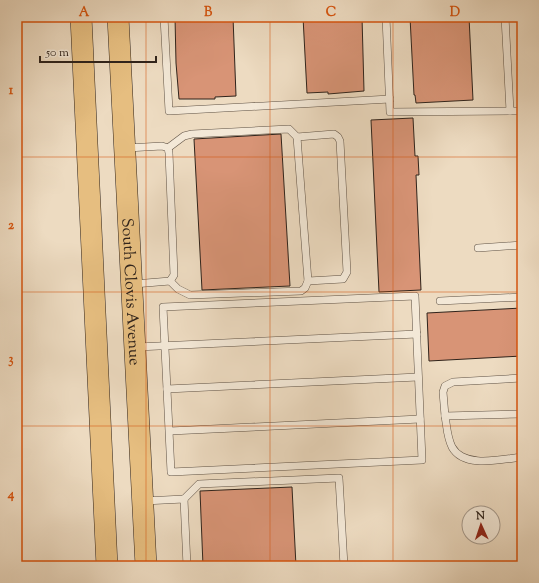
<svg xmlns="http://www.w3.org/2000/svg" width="539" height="583" viewBox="0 0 539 583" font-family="'Sorts Mill Goudy',serif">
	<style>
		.building { fill: #d89476; stroke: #2f231b }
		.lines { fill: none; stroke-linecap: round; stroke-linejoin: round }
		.lane-casing { stroke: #5e5144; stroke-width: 8 }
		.primary-casing { stroke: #2f231b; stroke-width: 22 }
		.lane { stroke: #f3e8d7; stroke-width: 7 }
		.primary { stroke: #e6be80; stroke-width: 21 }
		.grid { fill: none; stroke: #d6540e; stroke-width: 1; stroke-opacity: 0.55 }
		.labels { text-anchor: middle; stroke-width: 3.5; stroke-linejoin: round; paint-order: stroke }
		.street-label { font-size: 16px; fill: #2f231b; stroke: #f3e8d7 }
		.neatline { fill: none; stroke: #d6540e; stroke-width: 1.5 }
		.grid-label { font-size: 13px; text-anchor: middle; font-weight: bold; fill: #d6540e }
	</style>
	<rect width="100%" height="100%" fill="#eddbc1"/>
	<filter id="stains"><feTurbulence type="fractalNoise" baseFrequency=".005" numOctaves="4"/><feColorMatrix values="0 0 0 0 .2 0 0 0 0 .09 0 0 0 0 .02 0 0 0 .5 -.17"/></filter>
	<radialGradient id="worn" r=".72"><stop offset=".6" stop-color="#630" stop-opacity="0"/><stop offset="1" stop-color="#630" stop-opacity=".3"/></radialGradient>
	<g class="building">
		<polygon points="175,17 233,17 236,96 215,97 215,99 179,99 176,63"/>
		<polygon points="303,17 362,17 364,91 328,94 328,92 307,93"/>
		<polygon points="410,17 469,17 473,100 416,103 415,95 414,95"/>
		<polygon points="413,118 415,156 418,156 419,175 416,175 421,290 379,292 371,120"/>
		<polygon points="281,134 290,286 202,290 194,139"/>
		<polygon points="522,308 522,356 429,361 427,313"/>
		<polygon points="292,487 296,566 203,566 200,491"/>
	</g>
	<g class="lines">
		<g class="lane-casing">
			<g id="lane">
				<polyline points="164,17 169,111 390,99"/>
				<polyline points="386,17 390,112 510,111"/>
				<polyline points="505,17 510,111 522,111"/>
				<polyline points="297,137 334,134 338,137 340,141 347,272 343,279 308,281"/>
				<polyline points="127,148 162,146 168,148 169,153 174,275 170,281 134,284"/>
				<polyline points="168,148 184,136 192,134 289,129 297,137 308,281 305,288 301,291 190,295 178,289 170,281"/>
				<polyline points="478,248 522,245"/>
				<polygon points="415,296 422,460 171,472 163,307"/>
				<polyline points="440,301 522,297"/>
				<polyline points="137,347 417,334"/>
				<polyline points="522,378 453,382 445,386 443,392 445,416 522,414"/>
				<polyline points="167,389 418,377"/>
				<path d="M445,416c2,11 2,21 7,31 12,22 50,12 70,10"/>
				<polyline points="170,431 420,419"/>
				<polyline points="184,499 199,484 339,478 344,566"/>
				<polyline points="144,501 184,499 187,566"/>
			</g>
		</g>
		<g class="primary-casing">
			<g id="primary">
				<polyline points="81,17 107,566"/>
				<path id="s1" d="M118,17l28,549"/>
			</g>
		</g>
		<use href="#lane" class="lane"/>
		<use href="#primary" class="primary"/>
	</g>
	<path class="grid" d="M146,17v549M270,17v549M393,17v549M17,157h505M17,292h505M17,426h505"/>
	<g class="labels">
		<g class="street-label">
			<text dy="6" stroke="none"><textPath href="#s1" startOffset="275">South Clovis Avenue</textPath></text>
		</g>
	</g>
	<rect width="539" height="583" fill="none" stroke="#eddbc1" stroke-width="44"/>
	<g transform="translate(481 525) rotate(357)"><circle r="19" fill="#f3e8d7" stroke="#a5998c"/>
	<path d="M0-3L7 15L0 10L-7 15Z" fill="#8f2418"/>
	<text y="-6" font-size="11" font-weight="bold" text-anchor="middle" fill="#2f231b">N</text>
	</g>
	<path d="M40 56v6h116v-6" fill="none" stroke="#2f231b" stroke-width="2"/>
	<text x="46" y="56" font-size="12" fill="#2f231b" stroke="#f3e8d7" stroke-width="3" paint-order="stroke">50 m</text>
	<rect x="22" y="22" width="495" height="539" class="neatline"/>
	<g class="grid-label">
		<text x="84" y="16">A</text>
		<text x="208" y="16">B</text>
		<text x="331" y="16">C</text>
		<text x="455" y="16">D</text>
		<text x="11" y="94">1</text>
		<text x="11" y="229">2</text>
		<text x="11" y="363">3</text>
		<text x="11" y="498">4</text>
	</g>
	<rect width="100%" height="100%" filter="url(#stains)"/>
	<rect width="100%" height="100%" fill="url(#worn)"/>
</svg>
